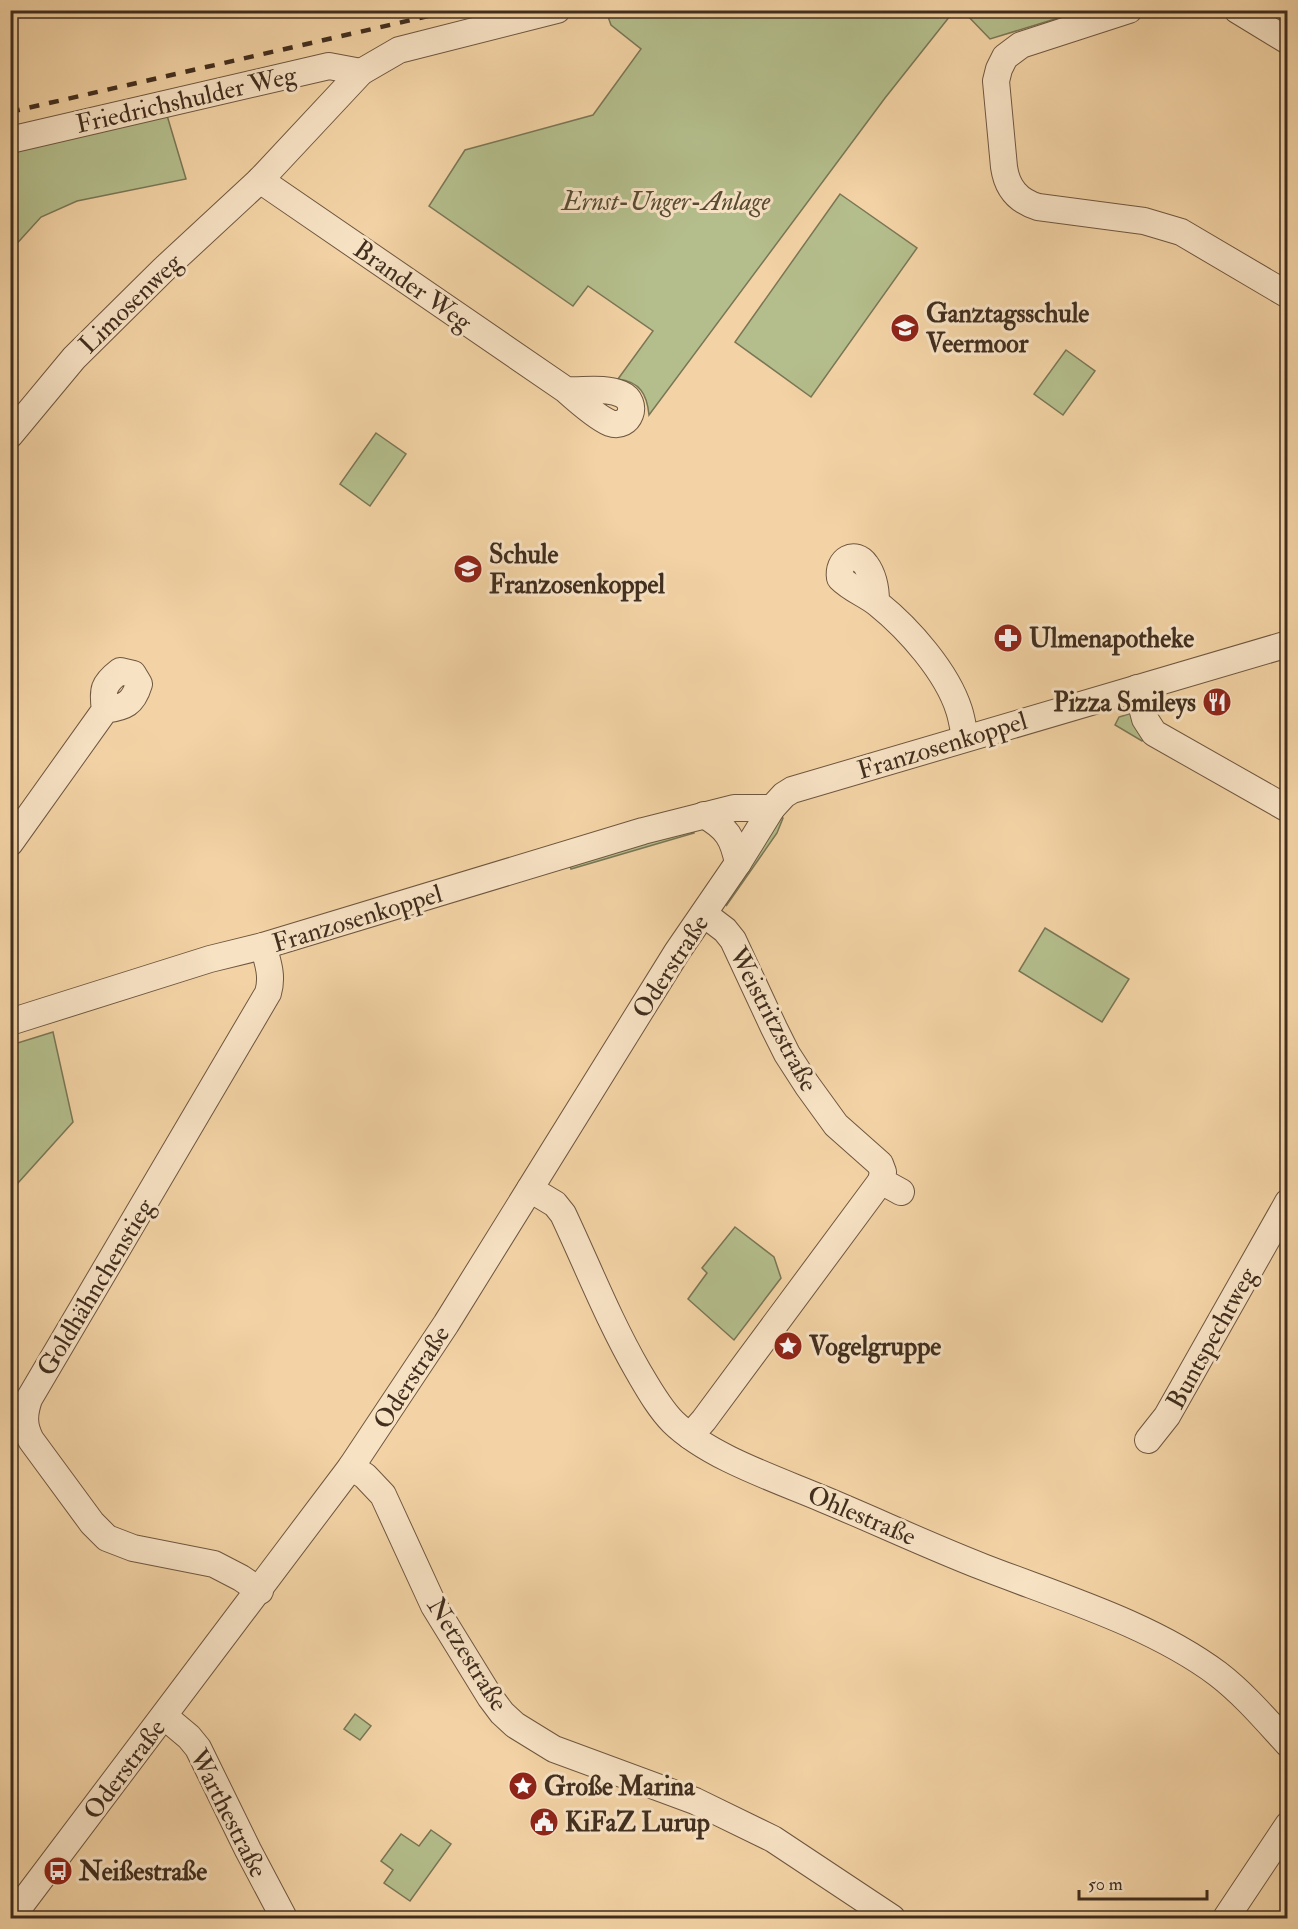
<svg xmlns="http://www.w3.org/2000/svg" width="1298" height="1929" viewBox="0 0 1298 1929" font-family="'IM FELL Double Pica',serif">
	<style>
		.green { fill: #b4be8c; stroke: #7a7655; stroke-width: 1.5 }
		.lines { fill: none; stroke-linecap: round; stroke-linejoin: round }
		.minor-casing { stroke: #6e5740; stroke-width: 28 }
		.minor { stroke: #f7e2c4; stroke-width: 26 }
		.rail { stroke: #412e1e; stroke-width: 4.5; stroke-dasharray: 10 10; stroke-linecap: butt }
		.labels { text-anchor: middle; stroke-width: 6; stroke-linejoin: round; paint-order: stroke }
		.street-label { font-size: 26px; fill: #412e1e; stroke: #f7e2c4 }
		.park-label { font-size: 26px; font-style: italic; fill: #584b34; stroke: #f7e2c4 }
		.poi-label { font-size: 26px; font-weight: bold; fill: #412e1e; stroke: #f7e2c4; text-anchor: start }
	</style>
	<rect width="100%" height="100%" fill="#f3d3a5"/>
	<filter id="stains"><feTurbulence type="fractalNoise" baseFrequency=".00333" numOctaves="4"/><feColorMatrix values="0 0 0 0 .2 0 0 0 0 .09 0 0 0 0 .02 0 0 0 .5 -.17"/></filter>
	<radialGradient id="worn" r=".72"><stop offset=".6" stop-color="#630" stop-opacity="0"/><stop offset="1" stop-color="#630" stop-opacity=".3"/></radialGradient>
	<g class="green">
		<path d="M606,11h348l-69,87 -236,317c-2,-21 -9,-33 -31,-36l35,-48 -65,-45 -15,20 -144,-100 36,-56 128,-35 48,-66 -30,-24z"/>
		<polygon points="963,11 1081,11 990,39"/>
		<polygon points="166,112 186,179 77,201 41,217 11,250 11,148"/>
		<polygon points="840,194 917,248 811,397 735,342"/>
		<polygon points="1066,350 1095,371 1063,415 1034,394"/>
		<polygon points="376,433 406,454 370,506 340,484"/>
		<polygon points="1132,713 1145,737 1142,741 1115,725 1119,717"/>
		<polygon points="779,816 783,818 777,833 726,906 728,896"/>
		<polygon points="692,827 694,833 571,869 569,863"/>
		<polygon points="1045,928 1129,979 1102,1022 1019,971"/>
		<polygon points="53,1032 73,1122 18,1183 11,1193 11,1045"/>
		<polygon points="735,1227 774,1257 781,1278 734,1340 688,1299 707,1273 702,1268"/>
		<polygon points="355,1714 371,1726 360,1740 344,1729"/>
		<polygon points="431,1830 451,1844 410,1901 384,1883 393,1870 381,1861 401,1834 419,1846"/>
	</g>
	<g class="lines">
		<g class="minor-casing">
			<g id="minor">
				<path d="M1129,10l-108,35 -16,12 -6,12 -3,12 8,86c3,21 14,34 34,40l106,14 37,11 107,63"/>
				<polyline points="1237,10 1288,41"/>
				<polyline points="10,140 329,66 361,72"/>
				<path d="M260,180l306,210c10,9 32,28 44,33 20,7 30,-21 11,-29 -16,-7 -38,-3 -55,-4"/>
				<polyline points="10,435 74,358 164,269 260,180 361,72 399,50 557,10"/>
				<path d="M876,602c0,-13 -2,-26 -10,-37 -11,-16 -29,-5 -26,13 12,12 26,16 38,26 31,25 69,68 81,106 3,9 4,18 6,27"/>
				<polyline points="1137,688 1145,719 1154,733 1288,809"/>
				<path d="M704,815c23,13 29,23 34,48"/>
				<path d="M10,843l95,-133c-3,-20 -2,-26 15,-39l13,3 6,10c-6,20 -14,23 -34,26"/>
				<polyline points="704,914 725,930 733,940 774,1028 787,1054 807,1085 836,1125 880,1164 883,1172 881,1181 901,1192"/>
				<polyline points="10,1022 210,959 263,946 643,831 734,808 772,808"/>
				<path d="M530,1189l25,15 8,10c25,53 46,107 75,157 10,17 21,37 35,51 36,35 103,57 150,77 53,22 106,47 160,68 77,30 168,57 235,107 26,20 48,46 70,70"/>
				<polyline points="690,1436 704,1420 881,1181"/>
				<polyline points="1148,1440 1167,1416 1288,1202"/>
				<polyline points="351,1467 365,1476 383,1495 434,1606 490,1697 502,1713 515,1725 554,1749 695,1801 773,1839 892,1918"/>
				<path d="M260,1591l-19,-13 -27,-14 -81,-16 -26,-10 -15,-15 -61,-83c-8,-15 -7,-26 -2,-41l239,-406c5,-16 0,-31 -5,-47"/>
				<polyline points="164,1716 189,1737 198,1748 248,1850 284,1918"/>
				<polyline points="11,1918 351,1467 446,1324 677,952 738,863 772,808 784,795 792,790 1288,644"/>
				<polyline points="1226,1918 1288,1825"/>
			</g>
		</g>
		<use href="#minor" class="minor"/>
		<polyline class="rail" points="10,112 455,10"/>
	</g>
	<defs>
		<g id="school-disc" transform="scale(1.5)"><circle r="9.5" fill="#8f2418" stroke="#f7e2c4"/><path d="M0-5L7-2L0 1L-7-2ZM-4 1L0 2.5L4 1V4Q0 6-4 4Z" fill="#fff"/></g>
		<g id="pharmacy-disc" transform="scale(1.5)"><circle r="9.5" fill="#8f2418" stroke="#f7e2c4"/><path d="M-2-6h4v4h4v4h-4v4h-4v-4h-4v-4h4Z" fill="#fff"/></g>
		<g id="restaurant-disc" transform="scale(1.5)"><circle r="9.5" fill="#8f2418" stroke="#f7e2c4"/><path d="M-5-6h1v4h1v-4h1v4h1v-4h1v5L-1.5 .5V6h-2V.5L-5-1ZM5-6V6H3V1.5H1.5Q1.5-4 5-6Z" fill="#fff"/></g>
		<g id="sight-disc" transform="scale(1.5)"><circle r="9.5" fill="#8f2418" stroke="#f7e2c4"/><path d="M0-6L1.8-2.2L6-1.7L2.9 1.2L3.7 5.4L0 3.3L-3.7 5.4L-2.9 1.2L-6-1.7L-1.8-2.2Z" fill="#fff"/></g>
		<g id="civic-disc" transform="scale(1.5)"><circle r="9.5" fill="#8f2418" stroke="#f7e2c4"/><path d="M-.6-6.5H3V-4.5H.6V-3L4-1V1h2V6H-6V1h2V-1L-.6-3ZM-1.2 2.5V6h2.4V2.5Z" fill="#fff"/></g>
		<g id="bus-disc" transform="scale(1.5)"><circle r="9.5" fill="#8f2418" stroke="#f7e2c4"/><path d="M-5-6H5V4H4V6H2V4H-2V6H-4V4H-5ZM-3.5-4V0h7V-4ZM-3.5 1.2v1.5H-2V1.2ZM2 1.2v1.5H3.5V1.2Z" fill="#fff"/></g>
	</defs>
	<g fill-rule="evenodd">
		<use href="#school-disc" x="905" y="328"/>
		<use href="#school-disc" x="468" y="569"/>
		<use href="#pharmacy-disc" x="1008" y="638"/>
		<use href="#restaurant-disc" x="1217" y="702"/>
		<use href="#sight-disc" x="788" y="1346"/>
		<use href="#sight-disc" x="523" y="1786"/>
		<use href="#civic-disc" x="544" y="1822"/>
		<use href="#bus-disc" x="58" y="1871"/>
	</g>
	<g class="labels">
		<g class="street-label">
			<text transform="translate(186 99) rotate(-13)" y="9">Friedrichshulder Weg</text>
			<text transform="translate(413 285) rotate(35)" y="9">Brander Weg</text>
			<text transform="translate(130 303) rotate(-44)" y="9">Limosenweg</text>
			<text transform="translate(942 745) rotate(-17)" y="9">Franzosenkoppel</text>
			<text transform="translate(357 918) rotate(-17)" y="9">Franzosenkoppel</text>
			<text transform="translate(670 966) rotate(-57)" y="9">Oderstraße</text>
			<text transform="translate(774 1019) rotate(62)" y="9">Weistritzstraße</text>
			<text transform="translate(95 1287) rotate(-59)" y="9">Goldhähnchenstieg</text>
			<text transform="translate(1211 1338) rotate(-61)" y="9">Buntspechtweg</text>
			<text transform="translate(411 1377) rotate(-57)" y="9">Oderstraße</text>
			<text transform="translate(862 1515) rotate(23)" y="9">Ohlestraße</text>
			<text transform="translate(468 1654) rotate(58)" y="9">Netzestraße</text>
			<text transform="translate(124 1769) rotate(-53)" y="9">Oderstraße</text>
			<text transform="translate(229 1813) rotate(63)" y="9">Warthestraße</text>
		</g>
		<g class="park-label">
			<text x="666" y="210">Ernst-Unger-Anlage</text>
		</g>
		<g class="poi-label">
			<text x="926" y="322">Ganztagsschule<tspan x="926" dy="30">Veermoor</tspan></text>
			<text x="489" y="563">Schule<tspan x="489" dy="30">Franzosenkoppel</tspan></text>
			<text x="1029" y="647">Ulmenapotheke</text>
			<text x="1196" y="711" text-anchor="end">Pizza Smileys</text>
			<text x="809" y="1355">Vogelgruppe</text>
			<text x="544" y="1795">Große Marina</text>
			<text x="565" y="1831">KiFaZ Lurup</text>
			<text x="79" y="1880">Neißestraße</text>
		</g>
	</g>
	<rect width="1298" height="1929" fill="none" stroke="#f3d3a5" stroke-width="36"/>
	<rect x="12" y="12" width="1274" height="1905" fill="none" stroke="#412e1e" stroke-width="3"/>
	<rect x="18" y="18" width="1262" height="1893" fill="none" stroke="#412e1e" stroke-width="1.5"/>
	<path d="M1079 1890v9h128v-9" fill="none" stroke="#412e1e" stroke-width="3"/>
	<text x="1088" y="1890" font-size="18" fill="#412e1e" stroke="#f7e2c4" stroke-width="4.5" paint-order="stroke">50 m</text>
	<rect width="100%" height="100%" filter="url(#stains)"/>
	<rect width="100%" height="100%" fill="url(#worn)"/>
</svg>
